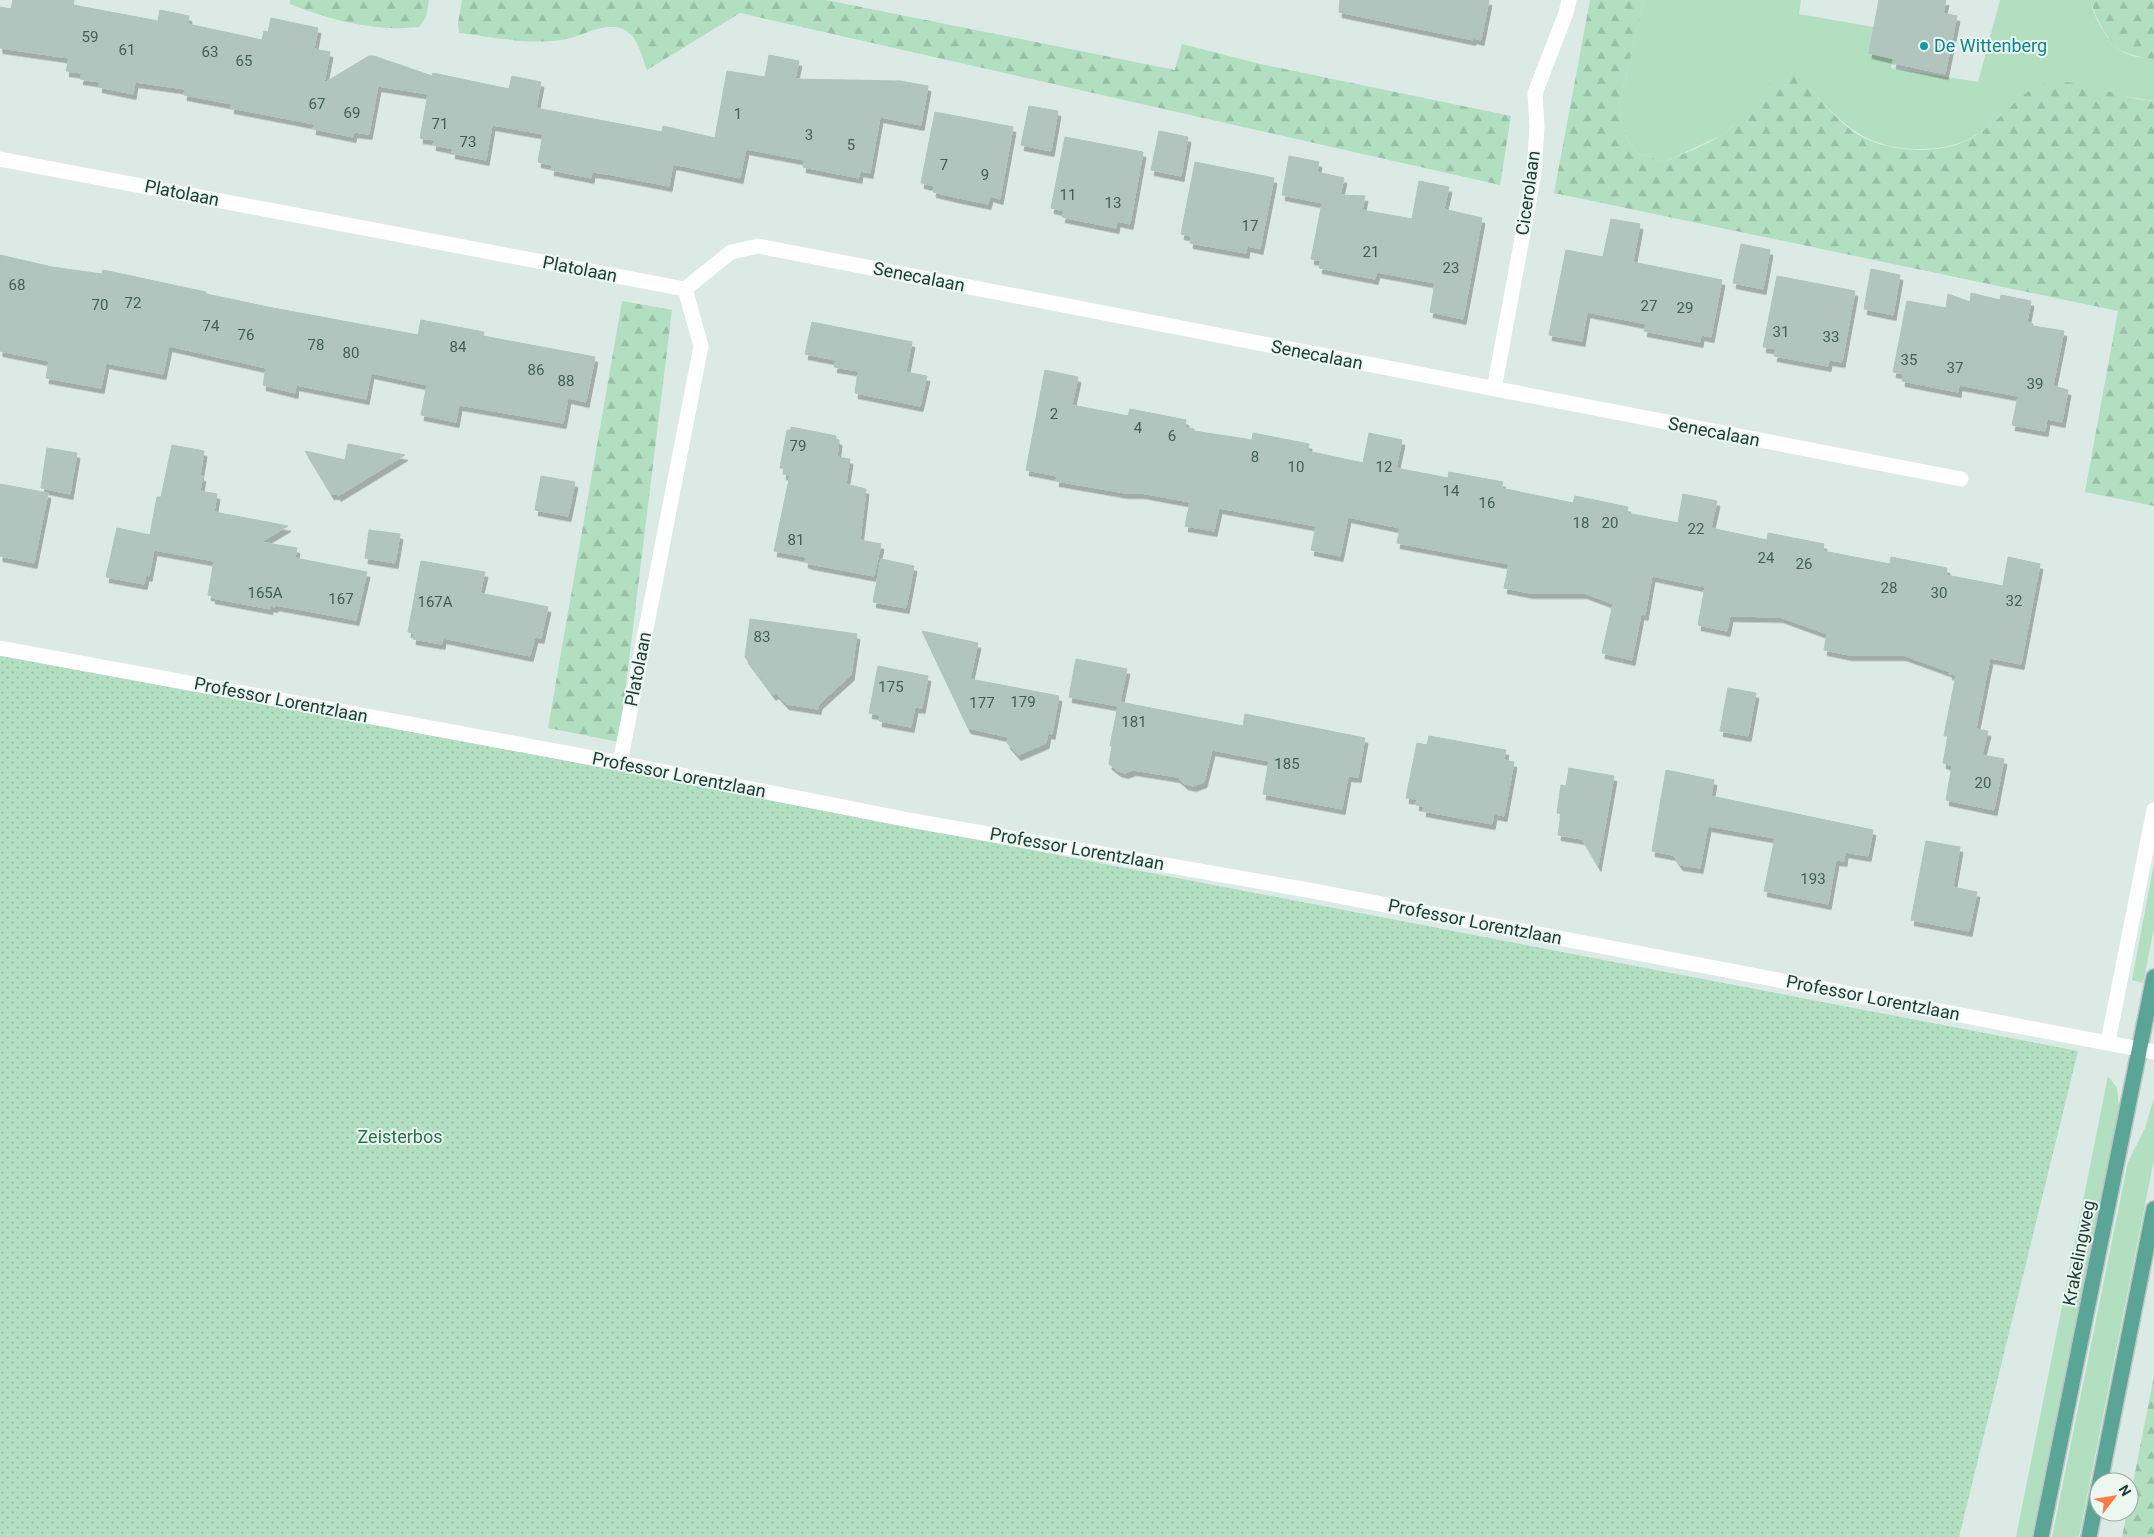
<svg xmlns="http://www.w3.org/2000/svg" width="2154" height="1537" viewBox="0 0 2154 1537" font-family="Roboto,sans-serif">
	<style>
		.green { fill: #b1dfc0 }
		.forest { fill: url(#forest-firs) }
		.park { fill: url(#park-dots) }
		.building { fill: #b1c5be; stroke: #aec4bc; filter: url(#shadow) }
		.lines { fill: none; stroke-linecap: round; stroke-linejoin: round }
		.primary-casing { stroke: #bbc4c2; stroke-width: 18 }
		.street { stroke: #fff; stroke-width: 15 }
		.primary { stroke: #5ba596; stroke-width: 15 }
		.culture-dot { fill: #0f9aa8; stroke: #ecf7f2; stroke-width: 2 }
		.labels { text-anchor: middle; stroke-width: 4; stroke-linejoin: round; paint-order: stroke }
		.number-label { font-size: 15px; fill: #415e56 }
		.culture-label { font-size: 18px; fill: #0d838f; stroke: #ecf7f2; text-anchor: start }
		.street-label { font-size: 18px; fill: #1c3b34; stroke: #ecf7f2 }
		.park-label { font-size: 18px; fill: #227647; stroke: #ecf7f2 }
	</style>
	<defs>
		<pattern id="forest-firs" width="22" height="20" patternUnits="userSpaceOnUse" patternTransform="scale(1.25)"><rect width="22" height="20" fill="#b1dfc0"/><path d="M5 1l3.5 6h-7zM16 11l3.5 6h-7z" fill="#98c0a6"/></pattern>
		<pattern id="park-dots" width="8" height="8" patternUnits="userSpaceOnUse" patternTransform="scale(1.25)"><rect width="8" height="8" fill="#b1dfc0"/><path d="M2 2h.1M6 6h.1" fill="none" stroke="#98c0a6" stroke-width="1.8" stroke-linecap="round"/></pattern>
		<filter id="shadow"><feDropShadow dx="3" dy="5.5" stdDeviation="0" flood-color="#0004"/></filter>
	</defs>
	<rect width="100%" height="100%" fill="#dceae5"/>
	<g class="green">
		<path d="M1644,0h157l-2,14 98,17 -6,37 87,14 22,-82h91c1,15 15,38 26,48 8,8 26,10 37,11v42l-110,-18c-28,16 -48,43 -77,57 -12,6 -31,9 -45,9 -61,1 -85,-30 -122,-73l-56,38 -20,20 -60,28 -26,-9 -10,-13 -6,-14 -3,-21z"/>
		<polygon points="2154,863 2154,928 2143,983 2132,980"/>
		<polygon points="2108,1076 2117,1088 2119,1107 2032,1537 2016,1537"/>
		<polygon points="2154,1098 2154,1159 2079,1537 2052,1537 2128,1162 2145,1128"/>
	</g>
	<g class="forest">
		<path d="M290,0h139l-3,17 -7,10c-44,5 -89,-7 -129,-23z"/>
		<path d="M462,0h364l349,70 7,-26 78,20 251,52 -11,69 -760,-172 -93,57c-5,-12 -8,-30 -19,-38 -18,-14 -44,4 -62,7 -35,7 -72,-2 -107,-6l-1,-10z"/>
		<path d="M1590,0h54l-25,105 3,21 6,14 10,13 26,9c18,-8 43,-17 59,-28 20,-14 33,-46 55,-55 7,-3 15,-2 23,-3 15,19 30,38 49,53 29,23 83,27 116,12 10,-5 21,-13 29,-20 14,-11 33,-35 51,-38 27,-5 52,6 78,13 10,3 20,4 30,5v405l-69,-14 33,-181 -564,-118z"/>
		<path d="M2091,0h63v59c-12,-1 -23,-4 -34,-9 -10,-5 -28,-38 -29,-50z"/>
		<polygon points="622,301 672,310 619,742 548,728"/>
		<polygon points="2154,1376 2154,1537 2122,1537 2127,1512 2129,1512 2129,1503"/>
	</g>
	<polygon class="park" points="0,652 2078,1051 1959,1537 0,1537"/>
	<g class="building">
		<polygon points="13,0 74,0 73,5 158,21 160,10 189,16 188,24 262,40 264,31 268,32 271,18 318,28 314,49 330,52 324,83 369,56 374,56 432,76 433,73 509,89 512,76 541,82 536,108 662,132 663,126 715,138 727,71 765,77 769,55 799,61 795,79 900,81 928,86 921,125 880,117 870,173 860,171 859,178 803,167 804,160 746,149 740,178 673,164 669,186 607,174 592,172 591,178 551,170 552,165 538,162 543,134 492,125 486,160 452,153 453,149 433,145 434,140 420,138 428,94 378,86 369,134 354,132 353,137 313,129 314,124 231,108 232,104 184,95 185,89 135,82 133,94 99,87 100,82 80,79 82,73 66,71 69,58 0,48 0,7 11,9"/>
		<polygon points="1340,0 1489,0 1481,40 1473,38 1473,40 1339,12"/>
		<polygon points="1879,0 1946,0 1943,13 1957,16 1945,74 1893,63 1894,59 1869,53"/>
		<polygon points="1029,106 1058,111 1051,151 1021,145"/>
		<polygon points="935,112 1013,127 1000,199 990,196 988,204 959,198 933,192 934,186 921,183"/>
		<polygon points="1159,131 1188,137 1181,176 1151,170"/>
		<polygon points="1065,137 1143,152 1130,224 1117,221 1116,228 1062,217 1064,211 1051,208"/>
		<polygon points="1289,156 1319,162 1317,172 1344,178 1340,195 1365,196 1362,210 1412,219 1419,181 1449,187 1444,209 1482,218 1463,319 1430,312 1435,283 1377,272 1375,279 1319,268 1321,261 1311,259 1322,203 1282,195"/>
		<polygon points="1195,162 1274,178 1260,249 1247,246 1246,253 1190,243 1191,236 1181,234"/>
		<polygon points="1611,219 1640,224 1633,262 1722,280 1711,337 1701,335 1700,342 1670,336 1644,331 1646,324 1587,312 1582,341 1549,335 1566,250 1603,257"/>
		<polygon points="1741,244 1770,250 1763,289 1733,283"/>
		<polygon points="0,255 52,267 102,274 103,270 206,292 206,294 268,307 418,335 421,320 484,332 483,336 595,357 586,402 568,398 563,423 459,405 456,422 421,415 427,385 371,373 366,399 296,385 295,393 263,385 266,368 169,346 163,374 106,363 101,388 46,378 49,361 0,351"/>
		<polygon points="1871,269 1900,275 1893,315 1864,309"/>
		<polygon points="1777,276 1855,291 1842,362 1829,360 1828,366 1774,356 1776,349 1763,347"/>
		<polygon points="1971,293 2000,300 2001,295 2031,301 2027,322 2033,324 2033,326 2064,331 2053,386 2068,390 2062,422 2047,419 2045,431 2012,425 2018,396 1959,385 1958,392 1902,381 1903,374 1893,372 1907,301 1946,308 1948,294 1970,302"/>
		<polygon points="812,322 912,342 906,372 927,376 920,406 855,393 858,371 834,367 836,360 805,354"/>
		<polygon points="1045,370 1078,377 1072,405 1128,416 1130,409 1186,420 1185,427 1194,429 1194,431 1252,440 1253,433 1309,444 1308,451 1363,463 1369,433 1402,440 1396,468 1448,478 1449,472 1503,482 1501,488 1573,503 1575,496 1628,507 1627,513 1678,523 1683,494 1717,501 1711,528 1767,540 1768,533 1824,544 1823,551 1890,564 1891,557 1921,563 1947,568 1946,575 2003,586 2008,557 2040,564 2021,664 1990,658 1976,729 1988,731 1982,755 2004,759 1994,810 1946,800 1952,766 1943,763 1948,736 1944,736 1956,675 1949,674 1950,672 1903,655 1849,655 1824,650 1827,634 1780,617 1730,616 1727,631 1698,625 1705,587 1652,576 1645,615 1641,614 1632,660 1602,653 1613,604 1584,593 1530,593 1504,588 1509,564 1397,543 1400,528 1348,517 1340,556 1311,550 1316,526 1219,508 1214,531 1185,526 1190,502 1141,493 1125,493 1056,481 1057,476 1026,470"/>
		<polygon points="791,427 836,436 836,439 839,440 837,457 850,459 846,484 866,489 860,540 881,544 874,576 810,564 805,562 806,557 774,551 790,475 783,474 784,468 780,468 787,430 791,430"/>
		<polygon points="348,444 405,455 338,496 338,494 331,494 305,451 345,460"/>
		<polygon points="172,445 204,451 200,476 203,476 200,491 217,494 214,512 288,526 261,542 297,548 295,558 367,572 356,620 275,605 275,607 270,606 270,609 212,598 213,596 208,595 214,561 154,550 149,576 146,575 144,584 106,577 117,528 150,535 157,497 161,497"/>
		<polygon points="47,448 77,453 70,494 41,488"/>
		<polygon points="541,476 575,482 568,516 535,510"/>
		<polygon points="0,484 48,493 34,563 0,556"/>
		<polygon points="369,530 400,534 395,563 365,558"/>
		<polygon points="881,559 914,566 906,608 873,602"/>
		<polygon points="421,561 485,572 480,593 548,607 541,638 535,637 530,656 443,638 442,644 413,639 414,633 408,632"/>
		<polygon points="750,619 857,634 851,675 819,704 818,709 786,704 776,693 773,695 745,657"/>
		<polygon points="922,631 978,643 970,679 1059,696 1052,734 1048,733 1046,743 1018,755 1007,743 1008,737 968,728"/>
		<polygon points="1076,659 1127,669 1120,702 1243,726 1245,714 1365,738 1358,777 1348,776 1342,809 1263,794 1269,761 1212,750 1204,782 1193,786 1185,784 1177,777 1133,770 1125,773 1118,771 1109,764 1112,746 1110,746 1118,706 1069,697"/>
		<polygon points="878,666 928,676 922,708 915,707 911,727 879,721 880,715 869,713"/>
		<polygon points="1728,688 1756,693 1748,736 1720,731"/>
		<polygon points="1429,736 1506,750 1504,760 1514,762 1504,816 1494,814 1492,824 1465,819 1423,811 1424,806 1416,805 1417,799 1406,798 1417,743 1427,745"/>
		<polygon points="1569,768 1614,776 1598,866 1582,839 1558,835 1561,814 1557,813 1561,785 1566,786"/>
		<polygon points="1666,770 1714,780 1711,796 1873,830 1868,856 1845,852 1844,861 1836,860 1828,904 1764,891 1775,838 1708,826 1700,868 1680,865 1673,855 1652,851"/>
		<polygon points="1926,841 1960,847 1953,887 1977,892 1969,931 1911,920"/>
	</g>
	<g class="lines">
		<g class="primary-casing">
			<g id="primary">
				<polyline points="2100,1482 2154,1209"/>
				<polyline points="2041,1537 2154,977"/>
				<polyline points="2089,1537 2099,1486"/>
			</g>
		</g>
		<g class="street">
			<polyline points="0,159 685,289 701,346 620,763"/>
			<polyline points="685,289 731,252 758,246 1961,479"/>
			<polyline points="1494,389 1534,174 1537,126 1535,93 1566,13 1569,0"/>
			<polyline points="0,648 620,763 909,820 1308,890 2154,1052"/>
			<polyline points="2108,1042 2154,810"/>
		</g>
		<use href="#primary" class="primary"/>
	</g>
	<circle class="culture-dot" cx="1924" cy="46" r="5"/>
	<g class="labels">
		<g class="number-label">
			<text x="90" y="42">59</text>
			<text x="127" y="55">61</text>
			<text x="210" y="57">63</text>
			<text x="244" y="66">65</text>
			<text x="317" y="109">67</text>
			<text x="352" y="118">69</text>
			<text x="738" y="119">1</text>
			<text x="440" y="129">71</text>
			<text x="809" y="140">3</text>
			<text x="468" y="147">73</text>
			<text x="851" y="150">5</text>
			<text x="944" y="170">7</text>
			<text x="985" y="180">9</text>
			<text x="1068" y="200">11</text>
			<text x="1113" y="208">13</text>
			<text x="1250" y="231">17</text>
			<text x="1371" y="257">21</text>
			<text x="1451" y="273">23</text>
			<text x="17" y="290">68</text>
			<text x="133" y="308">72</text>
			<text x="100" y="310">70</text>
			<text x="1649" y="311">27</text>
			<text x="1685" y="313">29</text>
			<text x="211" y="331">74</text>
			<text x="1781" y="337">31</text>
			<text x="246" y="340">76</text>
			<text x="1831" y="342">33</text>
			<text x="316" y="350">78</text>
			<text x="458" y="352">84</text>
			<text x="351" y="358">80</text>
			<text x="1909" y="365">35</text>
			<text x="1955" y="373">37</text>
			<text x="536" y="375">86</text>
			<text x="566" y="386">88</text>
			<text x="2035" y="389">39</text>
			<text x="1054" y="419">2</text>
			<text x="1138" y="433">4</text>
			<text x="1172" y="441">6</text>
			<text x="798" y="451">79</text>
			<text x="1255" y="462">8</text>
			<text x="1296" y="472">10</text>
			<text x="1384" y="472">12</text>
			<text x="1451" y="496">14</text>
			<text x="1487" y="508">16</text>
			<text x="1581" y="528">18</text>
			<text x="1610" y="528">20</text>
			<text x="1696" y="534">22</text>
			<text x="796" y="545">81</text>
			<text x="1766" y="563">24</text>
			<text x="1804" y="569">26</text>
			<text x="1889" y="593">28</text>
			<text x="265" y="598">165A</text>
			<text x="1939" y="598">30</text>
			<text x="341" y="604">167</text>
			<text x="2014" y="606">32</text>
			<text x="435" y="607">167A</text>
			<text x="762" y="642">83</text>
			<text x="891" y="692">175</text>
			<text x="1023" y="707">179</text>
			<text x="982" y="708">177</text>
			<text x="1134" y="727">181</text>
			<text x="1287" y="769">185</text>
			<text x="1983" y="788">20</text>
			<text x="1813" y="884">193</text>
		</g>
		<g class="culture-label">
			<text x="1934" y="52">De Wittenberg</text>
		</g>
		<g class="street-label">
			<text transform="translate(182 193) rotate(11)" y="6">Platolaan</text>
			<text transform="translate(1528 193) rotate(-82)" y="6">Cicerolaan</text>
			<text transform="translate(580 269) rotate(11)" y="6">Platolaan</text>
			<text transform="translate(919 277) rotate(11)" y="6">Senecalaan</text>
			<text transform="translate(1317 355) rotate(11)" y="6">Senecalaan</text>
			<text transform="translate(1714 432) rotate(11)" y="6">Senecalaan</text>
			<text transform="translate(638 669) rotate(-79)" y="6">Platolaan</text>
			<text transform="translate(281 700) rotate(11)" y="6">Professor Lorentzlaan</text>
			<text transform="translate(679 775) rotate(11)" y="6">Professor Lorentzlaan</text>
			<text transform="translate(1077 849) rotate(10)" y="6">Professor Lorentzlaan</text>
			<text transform="translate(1475 922) rotate(11)" y="6">Professor Lorentzlaan</text>
			<text transform="translate(1873 998) rotate(11)" y="6">Professor Lorentzlaan</text>
			<text transform="translate(2079 1253) rotate(-79)" y="6">Krakelingweg</text>
		</g>
		<g class="park-label">
			<text x="400" y="1143">Zeisterbos</text>
		</g>
	</g>
	<g transform="translate(2114 1497) rotate(59)"><circle r="24" fill="#ecf7f2" stroke="#99aca6"/>
	<path d="M0-4L9 19L0 12L-9 19Z" fill="#ff7c45"/>
	<text y="-8" font-size="14" font-weight="bold" text-anchor="middle" fill="#1c3b34">N</text>
	</g>
</svg>
